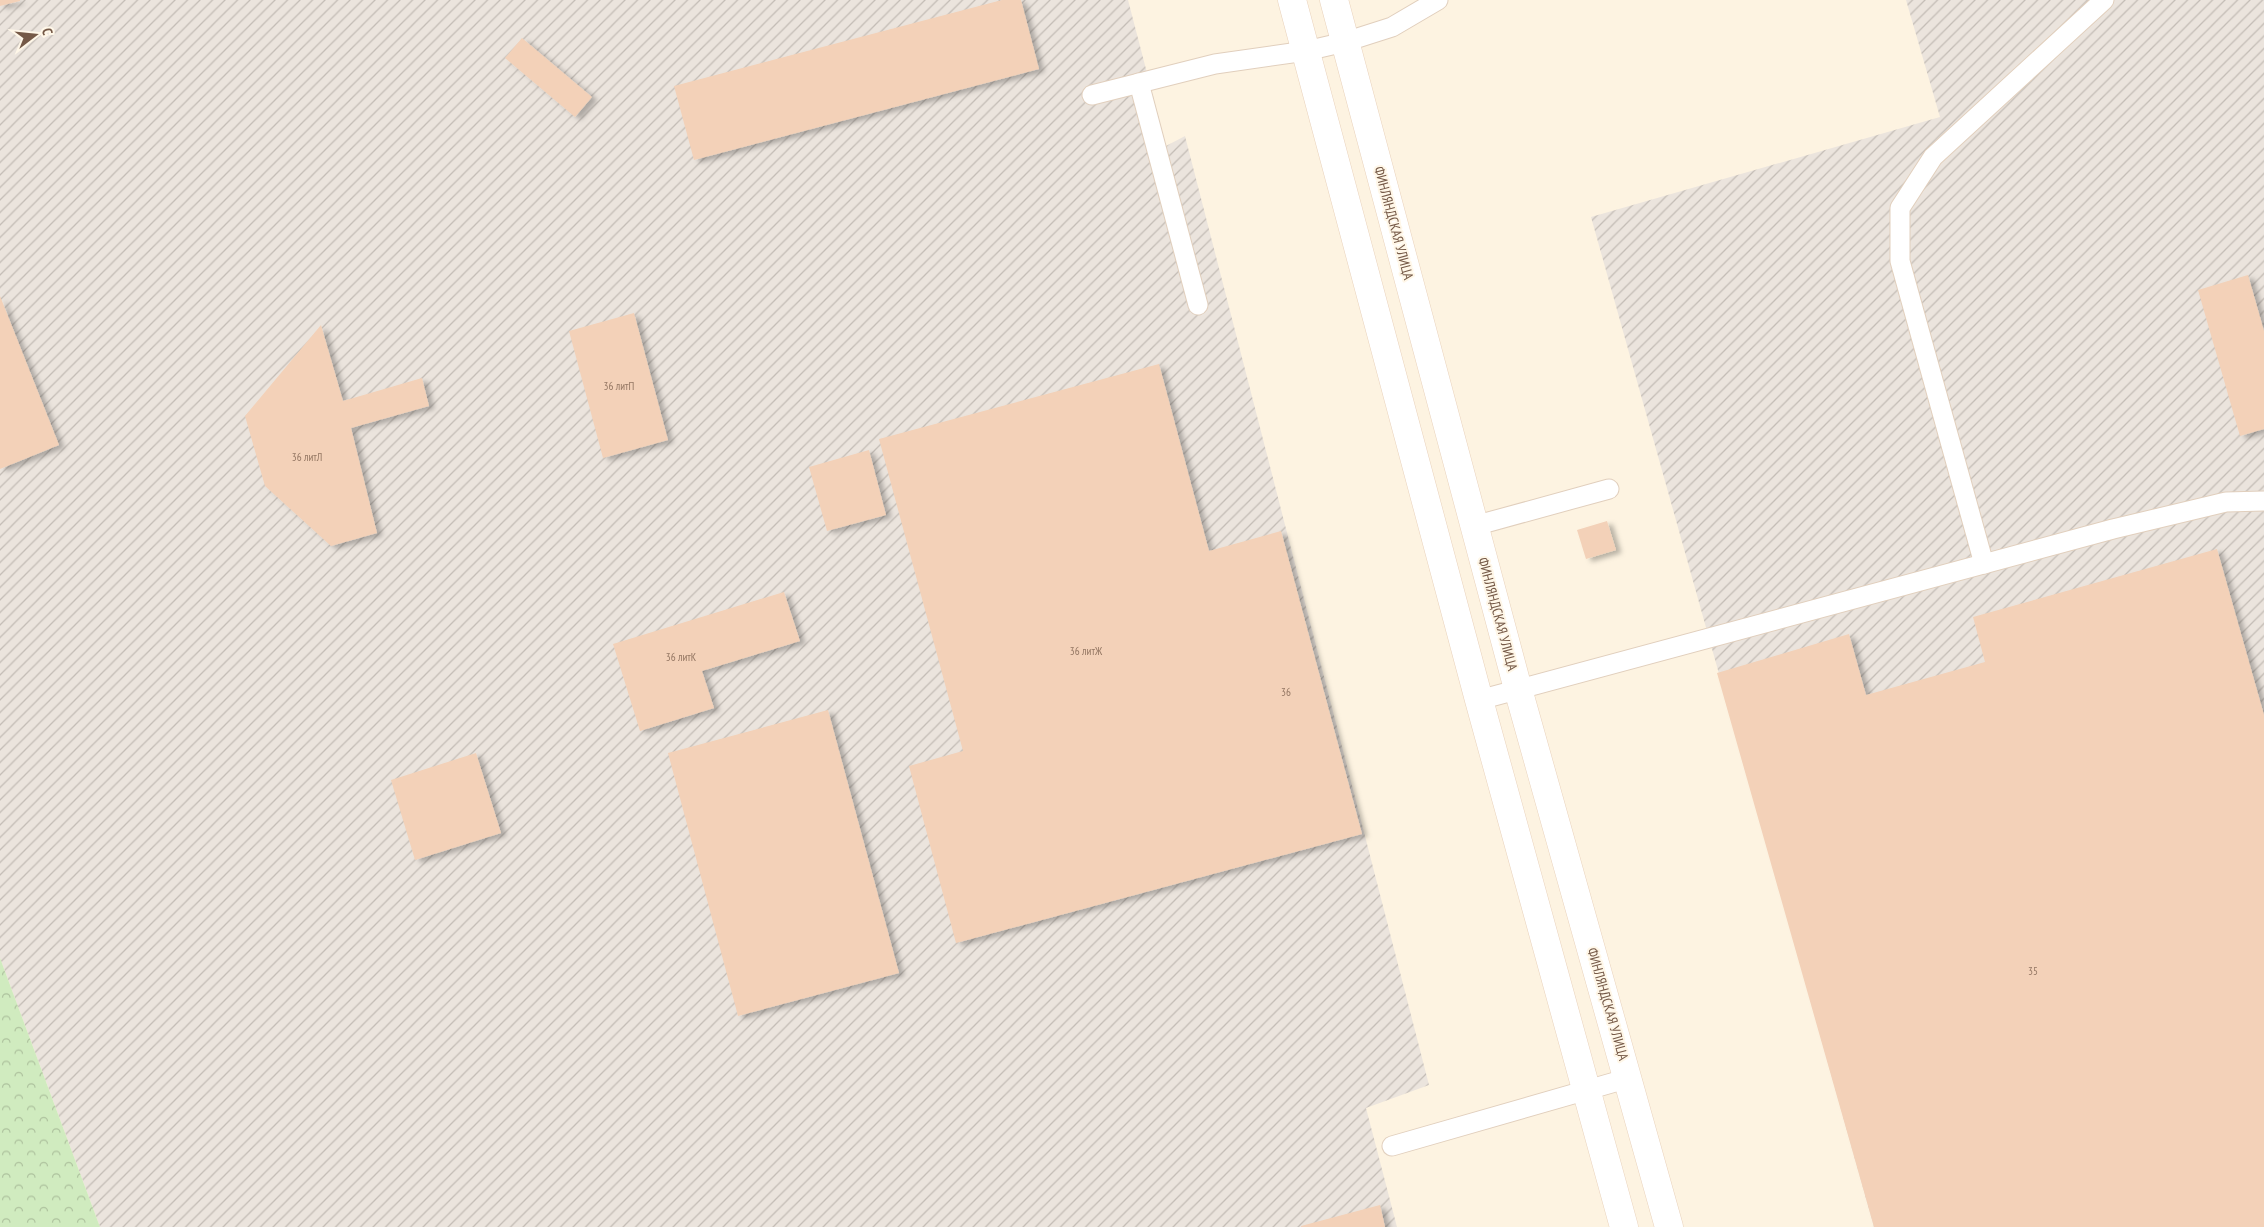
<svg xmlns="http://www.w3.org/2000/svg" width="2264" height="1227" viewBox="0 0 2264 1227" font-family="'PT Sans Narrow',sans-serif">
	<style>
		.industrial { fill: url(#industrial-furrows) }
		.forest { fill: url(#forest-crowns) }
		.building { fill: #f3d1b8; filter: url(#shadow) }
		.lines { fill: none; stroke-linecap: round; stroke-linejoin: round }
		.lane-casing { stroke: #e1cfbd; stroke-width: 21 }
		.secondary-casing { stroke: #e9d2bc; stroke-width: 29 }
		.lane { stroke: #fff; stroke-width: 19 }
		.secondary { stroke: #fff; stroke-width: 28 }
		.labels { text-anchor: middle; stroke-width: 4; stroke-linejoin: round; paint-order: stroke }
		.number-label { font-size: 11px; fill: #947763 }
		.street-label { font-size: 14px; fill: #755947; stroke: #fff7e8 }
	</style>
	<defs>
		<pattern id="industrial-furrows" width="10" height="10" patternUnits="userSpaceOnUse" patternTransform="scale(1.25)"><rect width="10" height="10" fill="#ebe4dd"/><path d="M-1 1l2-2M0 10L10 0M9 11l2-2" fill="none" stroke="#c3bcb5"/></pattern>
		<pattern id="forest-crowns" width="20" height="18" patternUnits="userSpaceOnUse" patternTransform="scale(1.25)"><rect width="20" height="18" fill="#d0ebbf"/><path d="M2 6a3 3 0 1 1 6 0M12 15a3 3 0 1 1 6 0" fill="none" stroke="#adc19d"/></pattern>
		<filter id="shadow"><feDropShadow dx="5.5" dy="3" stdDeviation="2.5" flood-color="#0004"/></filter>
	</defs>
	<rect width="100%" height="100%" fill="#fdf3e1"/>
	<g class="industrial">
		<polygon points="0,0 1128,0 1166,146 1185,136 1429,1085 1366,1108 1397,1227 100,1227 0,958"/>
		<polygon points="1906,0 2264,0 2264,1227 1874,1227 1591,217 1940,117"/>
	</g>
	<polygon class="forest" points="0,958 100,1227 0,1227"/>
	<g class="building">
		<polygon points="0,0 20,0 20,1 0,6"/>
		<polygon points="1002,0 1021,0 1039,69 694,160 674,86"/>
		<polygon points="522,38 592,97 575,117 505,58"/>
		<polygon points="2248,275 2264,331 2264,429 2240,436 2198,290"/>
		<polygon points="0,296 59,445 0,469"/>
		<polygon points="634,313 668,440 603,458 569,331"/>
		<polygon points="321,325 343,401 422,378 429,406 351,428 377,533 331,546 265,486 245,416"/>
		<polygon points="1159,364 1209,551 1281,531 1362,834 956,943 909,766 963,751 879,439"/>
		<polygon points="869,450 886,515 827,531 809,467"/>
		<polygon points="1607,521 1616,550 1586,559 1577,530"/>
		<polygon points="2217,549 2264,715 2264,1227 1874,1227 1717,673 1849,634 1866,695 1985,662 1973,617"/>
		<polygon points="784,592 800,641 702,671 714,708 640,731 613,644"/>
		<polygon points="828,710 899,973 738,1016 668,753"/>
		<polygon points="476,753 501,833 415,860 391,780"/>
		<polygon points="1380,1205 1385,1227 1301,1227 1301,1226"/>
	</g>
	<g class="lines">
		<g class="lane-casing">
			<g id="lane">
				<polyline points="1139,83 1198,305"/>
				<polyline points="1092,95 1215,64 1306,51 1345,42 1392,27 1438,0"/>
				<polyline points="1474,526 1609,489"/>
				<polyline points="1984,564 1900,261 1900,208 1933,157 2104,0"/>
				<polyline points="1479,700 2113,529 2226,502 2264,501"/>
				<polyline points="1392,1146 1629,1078"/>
			</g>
		</g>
		<g class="secondary-casing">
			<g id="secondary">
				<polyline points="1292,0 1479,700 1624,1227"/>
				<polyline points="1334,0 1518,689 1669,1227"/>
			</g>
		</g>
		<use href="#lane" class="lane"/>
		<use href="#secondary" class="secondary"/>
	</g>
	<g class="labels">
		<g class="number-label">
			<text x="619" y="390">36 литП</text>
			<text x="307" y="461">36 литЛ</text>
			<text x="1086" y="655">36 литЖ</text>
			<text x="681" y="661">36 литК</text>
			<text x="1286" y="696">36</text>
			<text x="2033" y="975">35</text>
		</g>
		<g class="street-label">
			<text transform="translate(1394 223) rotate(75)" y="5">ФИНЛЯНДСКАЯ УЛИЦА</text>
			<text transform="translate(1498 614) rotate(75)" y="5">ФИНЛЯНДСКАЯ УЛИЦА</text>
			<text transform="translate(1608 1004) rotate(74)" y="5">ФИНЛЯНДСКАЯ УЛИЦА</text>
		</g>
	</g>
	<g transform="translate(35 35) rotate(74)" stroke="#fff7e8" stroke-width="4" paint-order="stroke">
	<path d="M0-4L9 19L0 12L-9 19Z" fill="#755947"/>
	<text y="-8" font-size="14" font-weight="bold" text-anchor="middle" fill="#755947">С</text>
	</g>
</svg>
